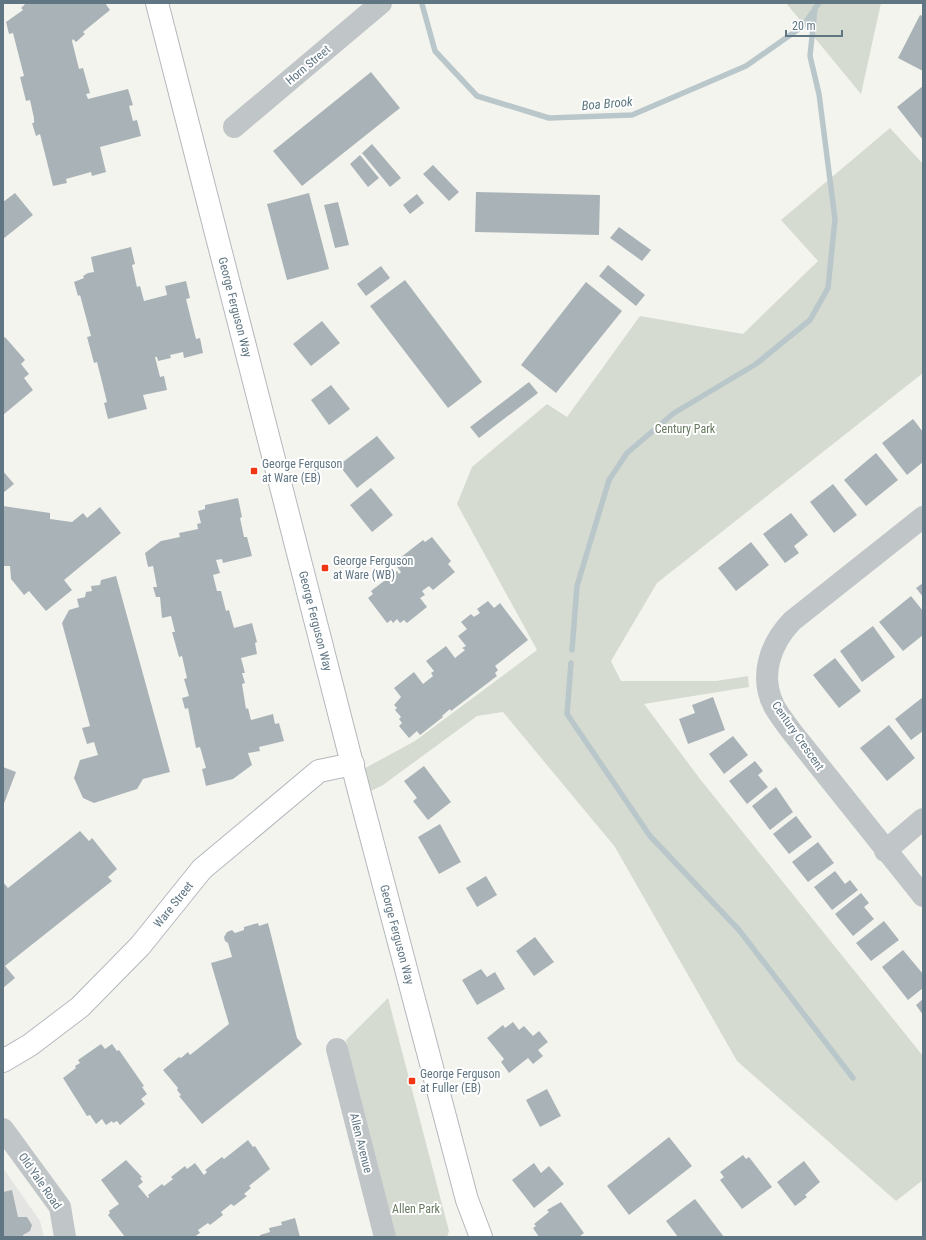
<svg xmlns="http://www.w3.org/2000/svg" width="926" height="1240" viewBox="0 0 926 1240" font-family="'Roboto Condensed',sans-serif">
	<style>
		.built { fill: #e4e5e3 }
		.green { fill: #d5dbd0 }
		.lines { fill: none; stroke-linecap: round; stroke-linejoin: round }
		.stream { stroke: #b9c7cb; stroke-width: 5.5 }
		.building { fill: #a9b3b7 }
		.secondary-casing { stroke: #b2b8bc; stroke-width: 24 }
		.street { stroke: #c0c5c8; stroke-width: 22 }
		.secondary { stroke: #fff; stroke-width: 22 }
		.poi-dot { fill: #f03613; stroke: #fff; stroke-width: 1.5 }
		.labels { text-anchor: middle; stroke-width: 4; stroke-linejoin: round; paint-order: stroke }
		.street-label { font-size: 12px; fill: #607683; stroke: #fff }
		.park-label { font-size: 12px; fill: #677960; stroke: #fff }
		.poi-label { font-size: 12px; fill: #607683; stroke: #fff; text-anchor: start }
		.water-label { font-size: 13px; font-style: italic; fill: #5b7981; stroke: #fff }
	</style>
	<rect width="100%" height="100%" fill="#f4f4ef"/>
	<polygon class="built" points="3,1168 40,1221 44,1237 3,1237"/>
	<g class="green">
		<polygon points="786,3 881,3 861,94"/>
		<polygon points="890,128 923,164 923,373 657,583 611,661 621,681 716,681 748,676 749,687 644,704 700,779 923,1056 923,1180 896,1201 737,1061 615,847 503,712 477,716 383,785 363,795 356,773 415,741 537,650 457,504 472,467 547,404 567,417 640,316 743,334 818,261 781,220"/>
		<polygon points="388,998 449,1231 447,1237 396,1237 346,1040"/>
	</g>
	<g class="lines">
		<g class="stream">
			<polyline points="422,4 435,51 477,96 549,118 632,115 746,66 803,26 819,3"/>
			<polyline points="572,650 577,586 609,480 627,453 674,413 756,364 810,320 828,288 835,219 819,94 810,56 815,8"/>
			<polyline points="571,663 567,714 650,836 739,930 853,1078"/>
		</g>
	</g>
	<g class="building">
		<polygon points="26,3 105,3 110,10 83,32 85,34 76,42 73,39 72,41 79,69 83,68 90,93 86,94 88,99 128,89 133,105 129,106 133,121 137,120 141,136 100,147 106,172 92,176 91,172 66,179 67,183 53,186 40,134 36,136 32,123 34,123 34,118 30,100 26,101 20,77 24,76 13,33 9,34 6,22 23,10 21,8"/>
		<polygon points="920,15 923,16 923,71 898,58"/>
		<polygon points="371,72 400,108 302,186 273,151"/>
		<polygon points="923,86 923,140 897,107"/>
		<polygon points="372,144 401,178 390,187 362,153"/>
		<polygon points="360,155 379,178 368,187 350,164"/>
		<polygon points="433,165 459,192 449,201 423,174"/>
		<polygon points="476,192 600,195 599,235 475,232"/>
		<polygon points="15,193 33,215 3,239 3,202"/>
		<polygon points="309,193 329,269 287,280 267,204"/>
		<polygon points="417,194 424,203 410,214 403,205"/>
		<polygon points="338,202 349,245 335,248 324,205"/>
		<polygon points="619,227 651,250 642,261 610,238"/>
		<polygon points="131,247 135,264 132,265 137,287 140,286 144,301 167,295 165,286 186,281 190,298 186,299 196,339 200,338 203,353 184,358 183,352 170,355 171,358 158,361 157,357 155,357 160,377 164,376 167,390 143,395 147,409 108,419 104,403 107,402 97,362 94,363 87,337 91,336 80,295 78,296 74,282 84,278 83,276 88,273 94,272 91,257"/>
		<polygon points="608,265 645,295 636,306 599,276"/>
		<polygon points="381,266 390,278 366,296 357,284"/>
		<polygon points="405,280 482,382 448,408 370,306"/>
		<polygon points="586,282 622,311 556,393 521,365"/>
		<polygon points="322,321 340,343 311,366 293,344"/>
		<polygon points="5,337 25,360 21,364 29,374 24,378 33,390 3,415 3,338"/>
		<polygon points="529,382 538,393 479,438 470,427"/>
		<polygon points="331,385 350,409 329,425 311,400"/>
		<polygon points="913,419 923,432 923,462 907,475 882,443"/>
		<polygon points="377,436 395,458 357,488 339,465"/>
		<polygon points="876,453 898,480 866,506 844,480"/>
		<polygon points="3,471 14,484 3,493"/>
		<polygon points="833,484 857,515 834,533 810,502"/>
		<polygon points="371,488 393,515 372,532 350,505"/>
		<polygon points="238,498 242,517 240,518 244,537 247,537 252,556 223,563 222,559 216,560 220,573 213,575 217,591 221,591 226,611 229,610 234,628 252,623 257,642 255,643 257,654 241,658 245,673 242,673 245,683 242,684 246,709 248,708 251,720 273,714 275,724 279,723 284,741 259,747 260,751 248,753 252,765 233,779 206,786 202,769 206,768 200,747 196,748 188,708 185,709 182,698 189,696 184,679 187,678 182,656 179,657 172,632 175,632 171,616 162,618 160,597 156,597 153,587 157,587 153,566 148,567 145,553 161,541 180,537 179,533 198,529 197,524 201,523 198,511 205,509 205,505"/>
		<polygon points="3,506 50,513 50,519 72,522 83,513 87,518 100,507 121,533 64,580 72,590 46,611 29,591 24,595 11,579 10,566 3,566"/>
		<polygon points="791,513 808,535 794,546 799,553 785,563 763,534"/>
		<polygon points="432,537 451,561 448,564 455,572 433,590 429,586 422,591 425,595 420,598 427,607 407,623 404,620 400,623 397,619 393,623 391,620 387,623 368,598 373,594 371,591 397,571 399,574 401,572 395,564 401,560 400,558 423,540 425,542"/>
		<polygon points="751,542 769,565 736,591 718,568"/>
		<polygon points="116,576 170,772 143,779 137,789 94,803 83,798 74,778 80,760 98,755 94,742 87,744 82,728 90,726 62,623 69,610 79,607 77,599 85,597 86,592 92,591 91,586 100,585 101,580"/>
		<polygon points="923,583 923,597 916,588"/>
		<polygon points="911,596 923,611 923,635 903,651 879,622"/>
		<polygon points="488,601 494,608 500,603 528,640 495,666 498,670 495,673 497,676 451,711 450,709 442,716 443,717 420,735 417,731 409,738 399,726 402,723 399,719 401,717 395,710 397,708 394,705 401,697 394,688 414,672 423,684 433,676 431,673 434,671 426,661 446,646 455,658 465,650 462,648 466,646 458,636 467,629 461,622 471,614 474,617 480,613 477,609"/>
		<polygon points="873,626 895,657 862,682 840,651"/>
		<polygon points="835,658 861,691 839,708 813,675"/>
		<polygon points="713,697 725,730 688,744 679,719 695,713 692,705"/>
		<polygon points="923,697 923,731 911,740 895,719"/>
		<polygon points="889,725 915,758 887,781 860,748"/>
		<polygon points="733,736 748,755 724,774 709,754"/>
		<polygon points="755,761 763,771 758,775 768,787 747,804 729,781"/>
		<polygon points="424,766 451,802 428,820 413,801 417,798 404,781"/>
		<polygon points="3,767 16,772 3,806"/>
		<polygon points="776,787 793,812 770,830 752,806"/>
		<polygon points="796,816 812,837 789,854 773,834"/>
		<polygon points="440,824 461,862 439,874 418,837"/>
		<polygon points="80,831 89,841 92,838 117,869 108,877 112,881 5,966 15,978 3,988 3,882 8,888"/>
		<polygon points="818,842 834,863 808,882 792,862"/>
		<polygon points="835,871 845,884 850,880 858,890 832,910 814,887"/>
		<polygon points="486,876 497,895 477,907 466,888"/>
		<polygon points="861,893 869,903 864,907 874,919 853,936 835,914"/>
		<polygon points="884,921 899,940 871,961 856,943"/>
		<polygon points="258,923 259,926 268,923 297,1038 302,1044 202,1124 179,1096 181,1095 177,1090 178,1088 163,1070 179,1057 181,1058 188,1052 190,1055 229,1024 211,963 232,957 228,943 225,941 224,937 227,932 232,930 235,933 244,930 244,927"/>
		<polygon points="535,937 554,962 534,976 516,951"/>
		<polygon points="903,950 923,974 923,988 908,1000 882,967"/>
		<polygon points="481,969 487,977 495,972 505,989 477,1005 462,980"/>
		<polygon points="923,999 923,1015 916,1005"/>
		<polygon points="513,1022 519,1030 524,1026 533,1036 539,1031 548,1042 538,1050 543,1056 533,1064 528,1058 509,1073 501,1062 504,1059 487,1038 503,1025 505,1028"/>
		<polygon points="101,1044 105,1049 112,1044 117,1051 119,1050 144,1086 142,1087 147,1094 141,1099 145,1104 120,1125 117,1121 113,1123 112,1121 106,1125 102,1119 96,1124 90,1115 87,1116 63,1078 76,1068 75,1066 80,1063 78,1060"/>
		<polygon points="547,1089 561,1116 540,1127 526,1100"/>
		<polygon points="669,1137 692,1166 629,1215 607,1186"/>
		<polygon points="248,1140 253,1147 255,1146 270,1169 249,1186 251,1188 244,1194 247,1196 234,1206 231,1204 221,1212 223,1215 210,1225 208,1223 198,1230 200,1233 194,1237 125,1237 108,1215 110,1213 109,1211 119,1204 101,1180 126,1160 142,1177 140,1178 143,1182 138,1186 148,1198 149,1197 148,1195 162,1184 164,1186 173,1179 171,1177 185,1166 187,1169 195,1163 204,1175 207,1172 205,1170 222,1157 224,1159"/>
		<polygon points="743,1155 746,1159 749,1157 772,1187 742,1209 720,1180 724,1177 720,1172"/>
		<polygon points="804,1161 820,1182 805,1195 807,1197 795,1206 777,1182"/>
		<polygon points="534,1163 541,1173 549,1166 564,1184 534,1208 512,1180"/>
		<polygon points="12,1190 18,1217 27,1217 32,1225 30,1231 23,1235 23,1237 3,1237 3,1192"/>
		<polygon points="695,1199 724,1237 678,1237 666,1221"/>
		<polygon points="561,1202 584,1233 579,1237 539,1237 533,1228 536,1226 534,1224 549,1212 547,1210"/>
		<polygon points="295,1218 300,1237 260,1237 260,1235 270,1232 269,1228 282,1225 281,1222"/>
	</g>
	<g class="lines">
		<g class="secondary-casing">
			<g id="secondary">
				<path id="s1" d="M157,3l202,788 108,409 14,37"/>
				<path id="s2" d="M3,1061l27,-16 50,-38 60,-61 62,-77 24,-20 93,-78 34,-7"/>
			</g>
		</g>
		<g class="street">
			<polyline points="234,127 381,3"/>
			<path d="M923,517l-131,104c-22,23 -33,55 -18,85 5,9 12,18 18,26l131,164"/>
			<polyline points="885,851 923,819"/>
			<polyline points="337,1049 385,1237"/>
			<polyline points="3,1129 60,1207 65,1237"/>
		</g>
		<use href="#secondary" class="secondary"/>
	</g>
	<g class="poi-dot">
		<rect x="250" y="467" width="8" height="8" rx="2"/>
		<rect x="321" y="564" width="8" height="8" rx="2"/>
		<rect x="408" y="1077" width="8" height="8" rx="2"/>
	</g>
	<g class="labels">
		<g class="street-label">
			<text transform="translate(308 65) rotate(-40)" y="4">Horn Street</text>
			<text dy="4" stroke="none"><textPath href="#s1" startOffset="314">George Ferguson Way</textPath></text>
			<text dy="4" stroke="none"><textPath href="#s1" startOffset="638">George Ferguson Way</textPath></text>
			<text transform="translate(798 736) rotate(55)" y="4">Century Crescent</text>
			<text dy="4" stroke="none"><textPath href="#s2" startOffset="233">Ware Street</textPath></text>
			<text dy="4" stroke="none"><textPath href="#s1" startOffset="962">George Ferguson Way</textPath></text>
			<text transform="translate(361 1143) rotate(76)" y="4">Allen Avenue</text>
			<text transform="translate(40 1181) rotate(55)" y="4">Old Yale Road</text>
		</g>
		<g class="park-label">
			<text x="685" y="433">Century Park</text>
			<text x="416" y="1213">Allen Park</text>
		</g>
		<g class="poi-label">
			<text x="262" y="468">George Ferguson<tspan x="262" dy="14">at Ware (EB)</tspan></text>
			<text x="333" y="565">George Ferguson<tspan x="333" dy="14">at Ware (WB)</tspan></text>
			<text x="420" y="1078">George Ferguson<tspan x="420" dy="14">at Fuller (EB)</tspan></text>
		</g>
		<g class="water-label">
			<text transform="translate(607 103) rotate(-5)" y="5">Boa Brook</text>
		</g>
	</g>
	<rect width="926" height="1240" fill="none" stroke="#607683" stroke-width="8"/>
	<path d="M786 30v6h56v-6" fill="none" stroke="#607683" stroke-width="2"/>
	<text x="792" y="30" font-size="12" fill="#607683" stroke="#ffffff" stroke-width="3" paint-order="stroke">20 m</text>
</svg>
